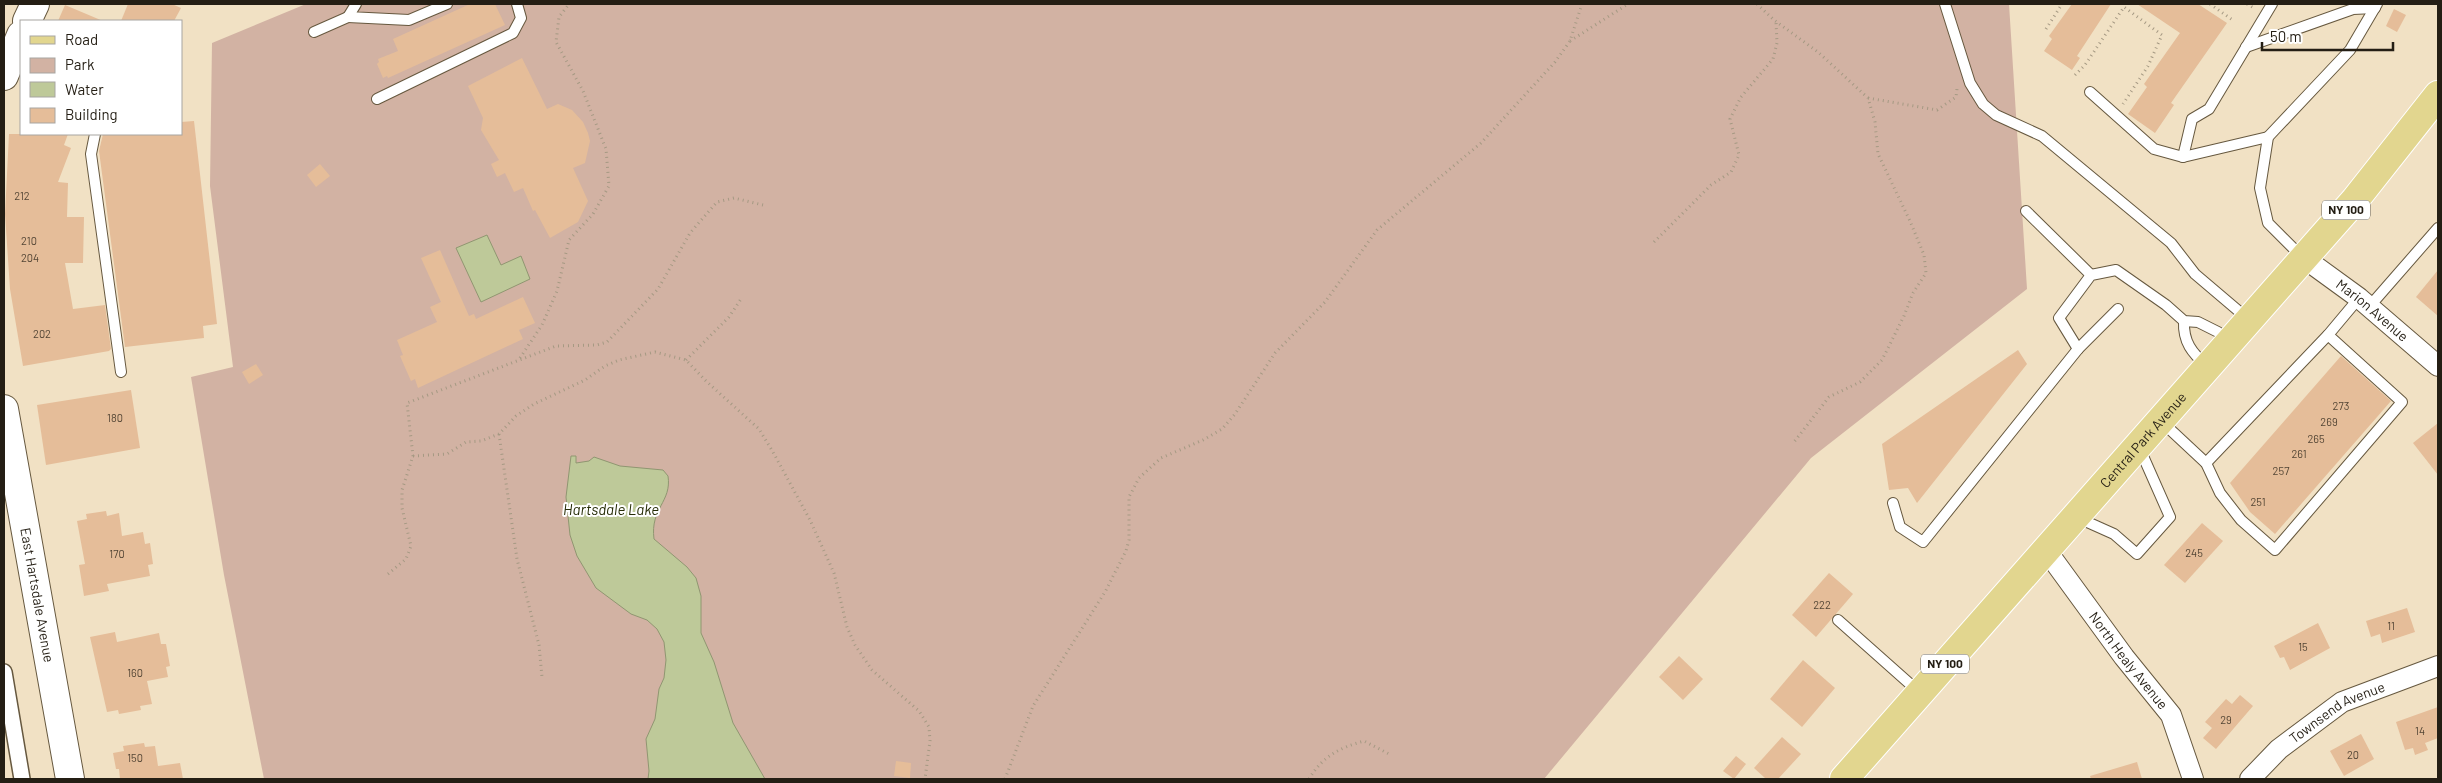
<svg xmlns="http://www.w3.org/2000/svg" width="2442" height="783" viewBox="0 0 2442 783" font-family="Barlow,sans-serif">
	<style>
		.green { fill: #d2b2a3 }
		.water { fill: #bec999; stroke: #909671 }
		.building { fill: #e5bd99 }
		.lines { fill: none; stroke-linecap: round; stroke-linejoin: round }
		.service-casing { stroke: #66583f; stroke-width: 12 }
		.pedestrian-casing { stroke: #66583f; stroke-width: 18 }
		.minor-casing { stroke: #66583f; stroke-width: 22 }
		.secondary-casing { stroke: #66583f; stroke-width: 30 }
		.primary-casing { stroke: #fff; stroke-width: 30 }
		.path { stroke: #a59983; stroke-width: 3; stroke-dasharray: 1 4; stroke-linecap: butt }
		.service { stroke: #fff; stroke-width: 10 }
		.pedestrian { stroke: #fff; stroke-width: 15 }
		.minor { stroke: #fff; stroke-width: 20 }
		.secondary { stroke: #fff; stroke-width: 28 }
		.primary { stroke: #e2d68f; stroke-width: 28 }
		.labels { text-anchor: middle; stroke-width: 4; stroke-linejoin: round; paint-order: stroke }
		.number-label { font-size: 11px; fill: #544635 }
		.shield { fill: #fff; stroke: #66625a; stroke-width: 1 }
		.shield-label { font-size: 12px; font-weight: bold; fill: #241e14 }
		.street-label { font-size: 14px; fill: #241e14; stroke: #fff }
		.water-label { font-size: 15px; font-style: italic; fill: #272d07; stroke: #fff }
	</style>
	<rect width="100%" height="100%" fill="#f1e1c4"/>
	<polygon class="green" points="306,4 2009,4 2027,289 1811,458 1544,779 264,779 224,575 191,377 233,367 210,186 212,43"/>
	<g class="water">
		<polygon points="487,235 501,265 521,256 530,279 481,302 456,248"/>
		<path d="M571,456h5v7l13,-2 5,-4 26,9 43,4 5,6c4,26 -18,32 -14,63l33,28 9,11 5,18v37l13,29 19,61 32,56h-117l1,-8 -3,-32 9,-20 4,-30 5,-11 2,-18 -2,-18 -7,-13 -10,-9 -16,-6 -35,-26 -19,-32 -7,-21 -4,-38z"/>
	</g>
	<g class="building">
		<polygon points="128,4 172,4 181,8 174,21 121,21"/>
		<polygon points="470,4 495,4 505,25 388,78 387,76 383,78 377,64 379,62 378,59 398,51 393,39"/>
		<polygon points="2072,4 2111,4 2077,56 2080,58 2072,70 2044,51 2052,39 2049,36"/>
		<polygon points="2137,4 2198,4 2227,23 2171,103 2174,105 2155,133 2128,114 2147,87 2144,84 2180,33"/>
		<polygon points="65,5 103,21 58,21"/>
		<polygon points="2394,9 2406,15 2397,32 2386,26"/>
		<polygon points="522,58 547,109 558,104 572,110 583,122 588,133 590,141 585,163 573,168 588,201 578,222 550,238 535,210 533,211 523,188 514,192 505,173 497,177 491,164 499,160 481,130 483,118 468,86"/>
		<polygon points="194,121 217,324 203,326 204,338 125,347 99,151 103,134 181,134 181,122"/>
		<polygon points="9,134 68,134 64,145 71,148 58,182 68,183 67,217 84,217 83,263 65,263 73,309 105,305 111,349 109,351 23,366 10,289 5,214"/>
		<polygon points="320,164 330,176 316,187 307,175"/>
		<polygon points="440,250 469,316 474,314 476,319 523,297 535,323 519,330 523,339 418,388 415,379 411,381 400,356 403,355 397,340 437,322 430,307 441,302 421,258"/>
		<polygon points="2438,270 2438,316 2416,297"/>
		<polygon points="2018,350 2027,364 1917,503 1908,488 1889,490 1882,444"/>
		<polygon points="2341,356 2391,401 2275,534 2250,512 2230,483"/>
		<polygon points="256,364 263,375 249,384 242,372"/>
		<polygon points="131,390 140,448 46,465 37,405"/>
		<polygon points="2438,423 2438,475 2413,443"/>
		<polygon points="106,511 107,516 119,513 122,536 143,532 145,544 150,543 153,564 148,565 150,576 107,584 109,591 84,596 79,565 85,564 77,521 87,519 86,514"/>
		<polygon points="2202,523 2223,541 2185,583 2164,565"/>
		<polygon points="1829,573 1853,594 1816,637 1792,615"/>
		<polygon points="2407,608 2415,632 2382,643 2380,634 2371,637 2366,621"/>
		<polygon points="2318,623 2330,648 2290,670 2284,657 2280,658 2274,646"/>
		<polygon points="115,632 117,642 159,633 161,644 166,644 170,666 166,667 168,677 147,681 152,704 140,706 141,710 119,714 118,710 107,712 90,637"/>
		<polygon points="1679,656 1703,679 1683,700 1659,677"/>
		<polygon points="1803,660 1835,688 1802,727 1770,699"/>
		<polygon points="2240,695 2253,706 2216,749 2203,738 2212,728 2205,722 2226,699 2232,704"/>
		<polygon points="2438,707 2438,738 2425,743 2428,750 2415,755 2413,748 2405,750 2396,722"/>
		<polygon points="2361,734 2374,759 2344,776 2330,751"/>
		<polygon points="1782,737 1801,754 1778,779 1766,779 1754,768"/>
		<polygon points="144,743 145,747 155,746 158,766 180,763 183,779 120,779 119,769 116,769 113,753 124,751 123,746"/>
		<polygon points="1736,756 1746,764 1734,779 1723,771"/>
		<polygon points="896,761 911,763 910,778 894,776"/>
		<polygon points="2137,762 2142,779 2091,779 2090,776"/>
	</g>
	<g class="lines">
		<g class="service-casing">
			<g id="service">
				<polyline points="356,4 348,17 409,20 447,4"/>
				<polyline points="1945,4 1970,83 1983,104 1996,115 2042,136 2171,243 2195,274 2248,319"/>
				<polyline points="314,32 348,17"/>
				<polyline points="2246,47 2353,9 2375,8"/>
				<polyline points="2090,92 2154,149 2183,157 2268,137"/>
				<polyline points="377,99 513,33 521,18 517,4"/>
				<polyline points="95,134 91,154 121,372"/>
				<polyline points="2183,157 2192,119 2209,109 2272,4"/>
				<polyline points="2026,211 2091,275"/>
				<polyline points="2303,258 2268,223 2260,188 2268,137 2350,50 2377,4"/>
				<polyline points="2369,307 2438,228"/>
				<path d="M2184,321c-1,21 8,32 23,45"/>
				<polyline points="2078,349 2059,318 2091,275 2116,270 2166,305 2184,321 2198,322 2218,332 2230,341"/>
				<polyline points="2161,421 2206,463 2220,493 2241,520 2275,550 2402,402 2328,335"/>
				<polyline points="2206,463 2328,335 2359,298"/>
				<polyline points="1893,503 1900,527 1923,542 2078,349 2118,309"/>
				<polyline points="2076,517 2114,534 2137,554 2170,517 2139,447"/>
				<polyline points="1838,620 1919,692"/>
			</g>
		</g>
		<g class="pedestrian-casing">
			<polyline id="pedestrian" points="4,672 22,779"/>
		</g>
		<g class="minor-casing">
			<g id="minor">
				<path id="s1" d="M2304,258l55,40 79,68"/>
				<path id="s2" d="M2046,550l78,107 47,58 22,64"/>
				<path id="s3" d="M2250,779l29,-30 63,-47 96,-36"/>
			</g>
		</g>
		<g class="secondary-casing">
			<g id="secondary">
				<polyline points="27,21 35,4"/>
				<polyline points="4,76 21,35"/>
				<path id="s4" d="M4,409l66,370"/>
			</g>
		</g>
		<g class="primary-casing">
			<g id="primary">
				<path id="s5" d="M1844,779l511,-579 83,-105"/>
			</g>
		</g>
		<g class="path">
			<polyline points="1757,4 1774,20 1818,52 1868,98 1875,122 1878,154 1910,221 1924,255 1926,273 1913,293 1904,316 1882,360 1860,382 1829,397 1794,442"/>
			<polyline points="2210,4 2234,21"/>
			<polyline points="2247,4 2254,8"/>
			<polyline points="2046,29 2062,4"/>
			<polyline points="1570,41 1628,4"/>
			<polyline points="2075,75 2085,65 2124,7 2162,35 2148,66 2123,104"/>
			<polyline points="1868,98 1937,110 1956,97 1957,89"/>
			<polyline points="1654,242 1711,185 1731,172 1739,155 1730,119 1741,97 1773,59 1777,43 1776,22"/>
			<polyline points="520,358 542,325 557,291 569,240 593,214 609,186 606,149 583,91 556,42 559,17 569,4"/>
			<polyline points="686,360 729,317 741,299"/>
			<polyline points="499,434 517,559 539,645 542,677"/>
			<polyline points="413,456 447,454 466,442 481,441 499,434 516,416 534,404 585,380 605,366 619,360 655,352 686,360 706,381 759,429 773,452 810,520 834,573 847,627 855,645 872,670 919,711 929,727 930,741 925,779"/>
			<polyline points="388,574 406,559 411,546 402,508 402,490 413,456 407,403 556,346 597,345 607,342 658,289 690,233 717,202 734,198 763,205"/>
			<polyline points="1005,779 1033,706 1105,592 1126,551 1129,540 1129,497 1139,478 1161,458 1203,440 1222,429 1235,414 1275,353 1325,302 1377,230 1481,143 1555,62 1570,41 1582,4"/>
			<path d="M1309,779c14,-23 30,-31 55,-38l27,14"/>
		</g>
		<use href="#service" class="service"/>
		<use href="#pedestrian" class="pedestrian"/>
		<use href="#minor" class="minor"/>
		<use href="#secondary" class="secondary"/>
		<use href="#primary" class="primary"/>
	</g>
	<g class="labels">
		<g class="number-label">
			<text x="22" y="200">212</text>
			<text x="29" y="245">210</text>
			<text x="30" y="262">204</text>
			<text x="42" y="338">202</text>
			<text x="2341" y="410">273</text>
			<text x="115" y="422">180</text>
			<text x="2329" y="426">269</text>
			<text x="2316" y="443">265</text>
			<text x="2299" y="458">261</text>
			<text x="2281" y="475">257</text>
			<text x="2258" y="506">251</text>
			<text x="2194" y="557">245</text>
			<text x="117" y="558">170</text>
			<text x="1822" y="609">222</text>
			<text x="2391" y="630">11</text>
			<text x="2303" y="651">15</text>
			<text x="135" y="677">160</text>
			<text x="2226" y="724">29</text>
			<text x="2420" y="735">14</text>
			<text x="2353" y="759">20</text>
			<text x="135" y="762">150</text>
		</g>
		<g class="shield">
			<rect x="2322" y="200.5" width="48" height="19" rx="4"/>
			<rect x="1921" y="654.5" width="48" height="19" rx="4"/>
		</g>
		<g class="shield-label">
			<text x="2346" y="214">NY 100</text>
			<text x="1945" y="668">NY 100</text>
		</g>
		<g class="street-label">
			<text dy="5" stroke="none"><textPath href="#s1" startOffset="86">Marion Avenue</textPath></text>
			<text dy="5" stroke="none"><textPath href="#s5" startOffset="452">Central Park Avenue</textPath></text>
			<text dy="5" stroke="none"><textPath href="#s4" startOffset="189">East Hartsdale Avenue</textPath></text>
			<text dy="5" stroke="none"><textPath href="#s2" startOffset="138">North Healy Avenue</textPath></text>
			<text dy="5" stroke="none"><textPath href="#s3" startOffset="111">Townsend Avenue</textPath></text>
		</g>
		<g class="water-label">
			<text x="611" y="515">Hartsdale Lake</text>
		</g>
	</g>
	<rect width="2442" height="783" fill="none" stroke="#241e14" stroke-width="10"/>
	<rect x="20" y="20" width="162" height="115" fill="#ffffff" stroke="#a7a5a1"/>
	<rect x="30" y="36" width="25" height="8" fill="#e2d68f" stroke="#a7a5a1"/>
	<text x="65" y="45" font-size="15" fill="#241e14">Road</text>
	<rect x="30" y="58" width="25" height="15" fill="#d2b2a3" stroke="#a7a5a1"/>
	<text x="65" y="70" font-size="15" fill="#241e14">Park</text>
	<rect x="30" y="82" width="25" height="15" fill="#bec999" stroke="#a7a5a1"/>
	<text x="65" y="95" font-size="15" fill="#241e14">Water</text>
	<rect x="30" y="108" width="25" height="15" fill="#e5bd99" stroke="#a7a5a1"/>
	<text x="65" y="120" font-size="15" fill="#241e14">Building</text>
	<path d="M2262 42v8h131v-8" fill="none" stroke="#241e14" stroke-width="2.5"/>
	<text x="2270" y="42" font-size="15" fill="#241e14" stroke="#ffffff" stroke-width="4" paint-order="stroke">50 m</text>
</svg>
